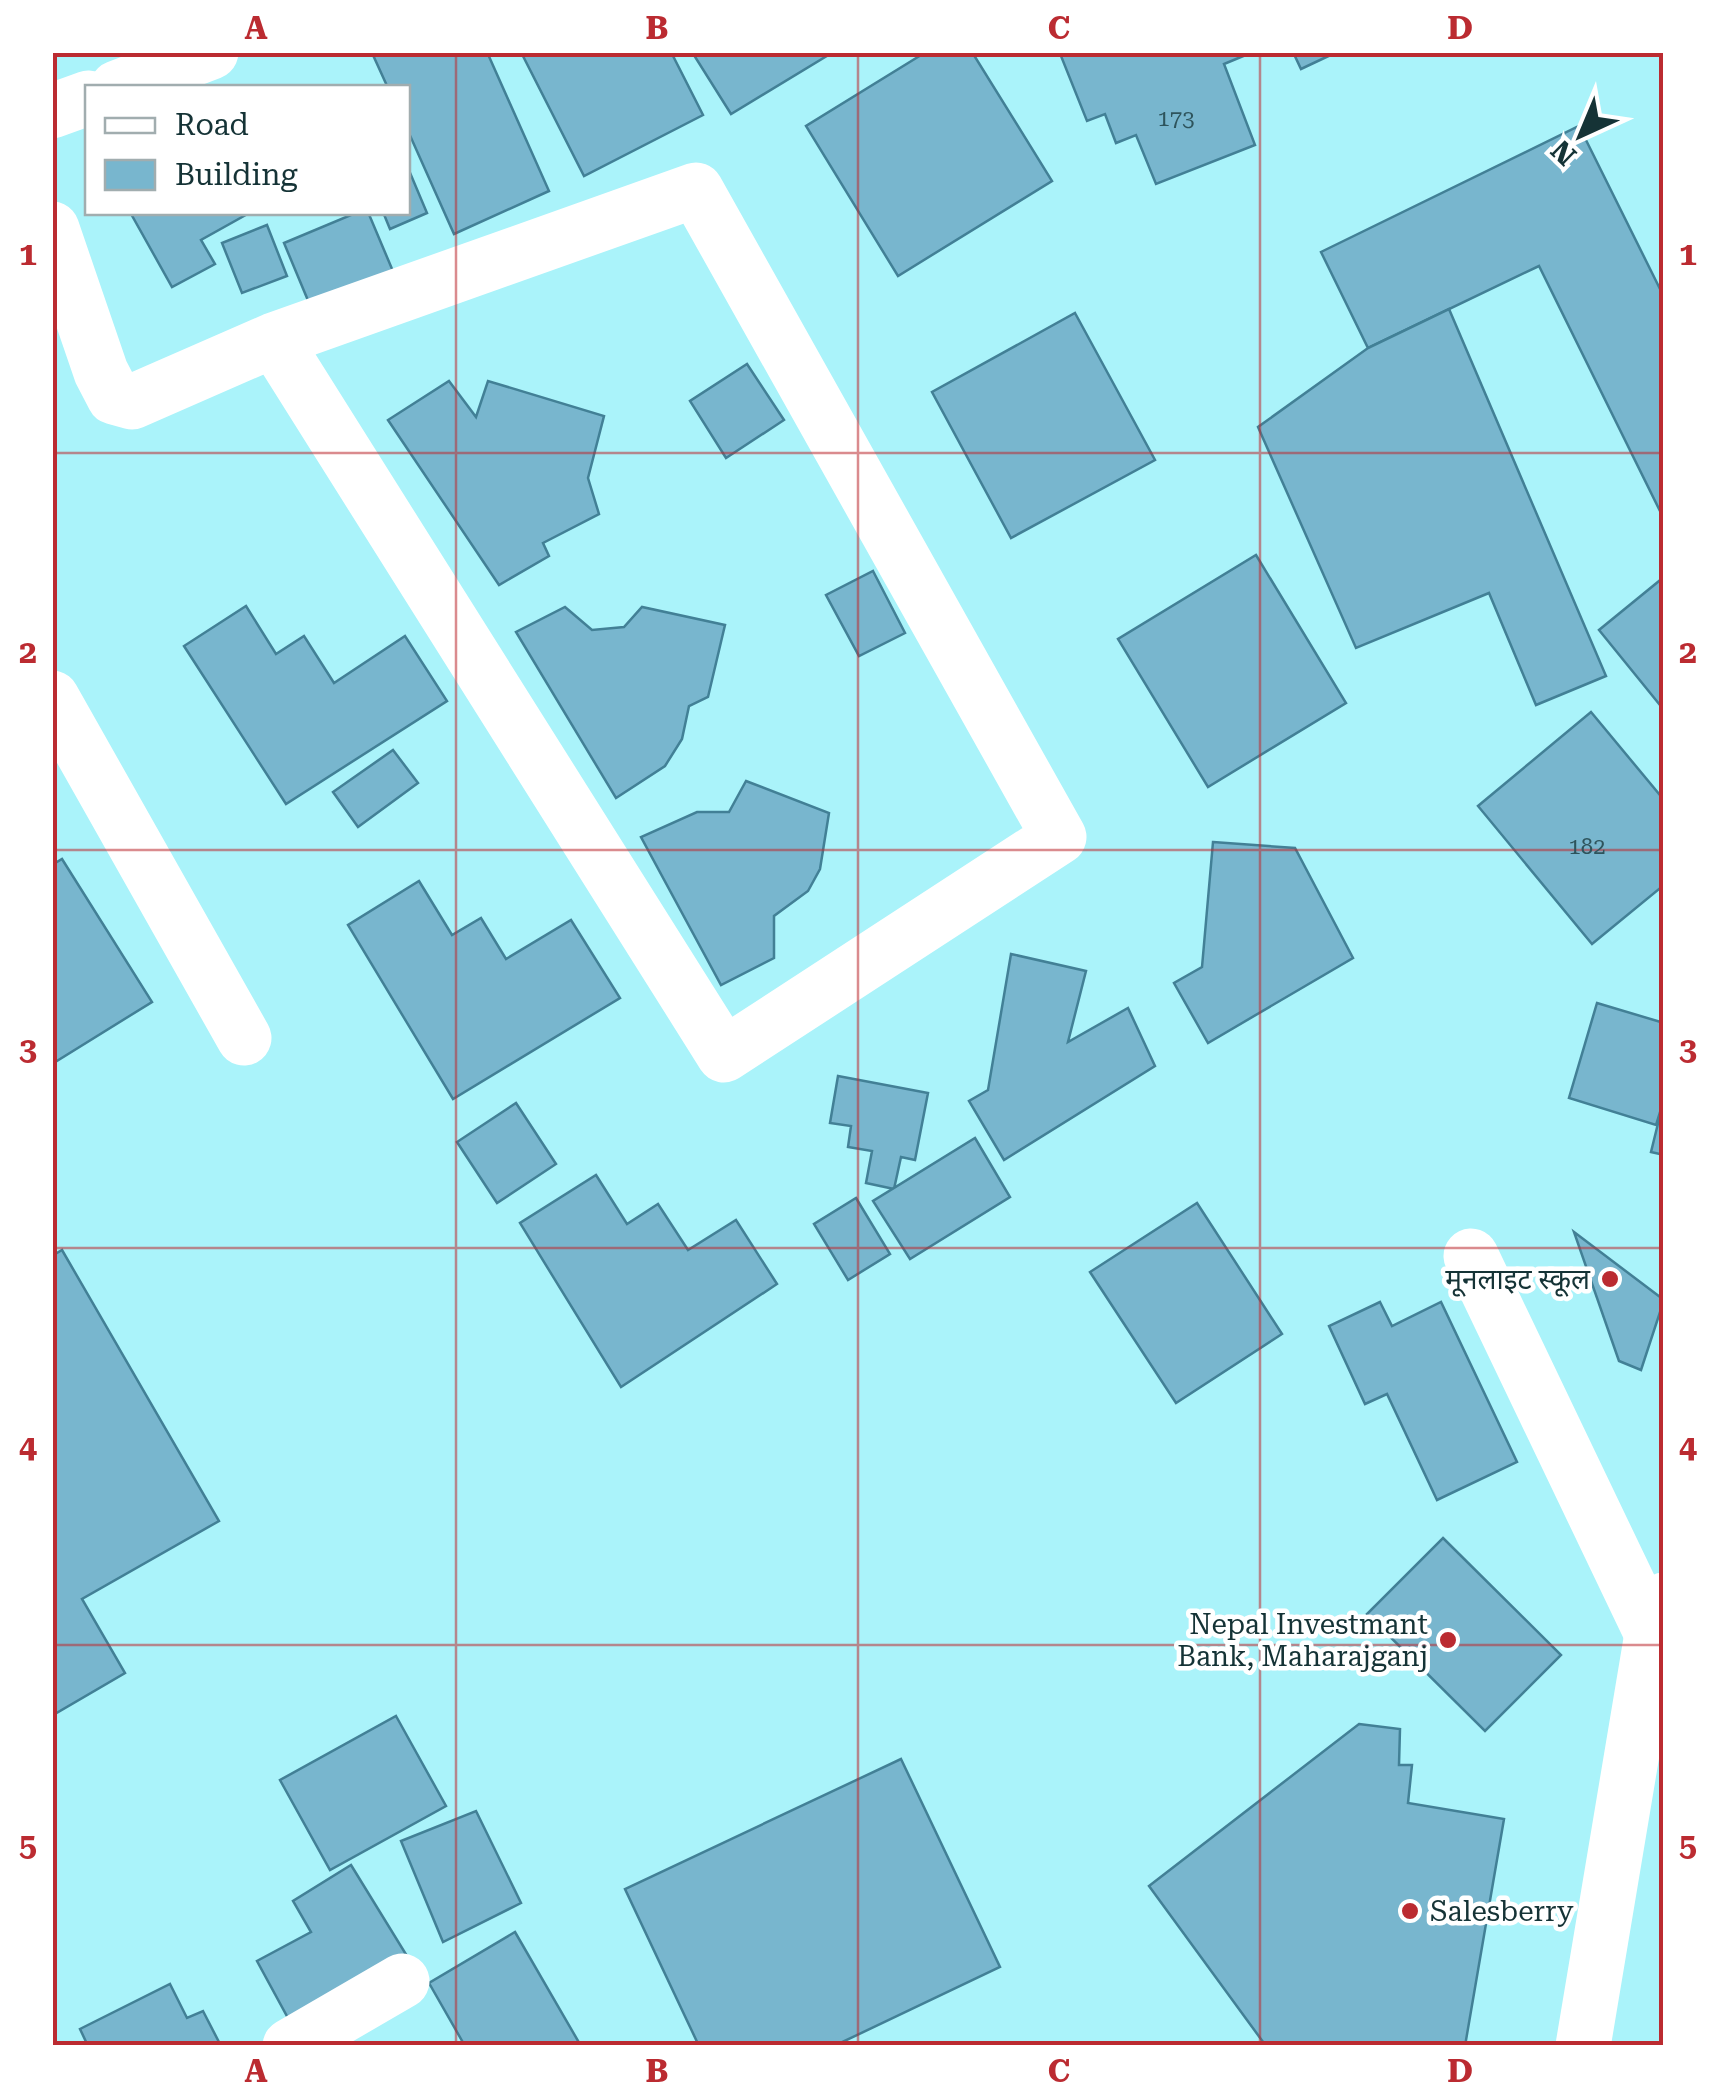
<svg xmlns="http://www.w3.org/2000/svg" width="1716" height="2098" viewBox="0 0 1716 2098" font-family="'Roboto Serif','Noto Sans Devanagari',serif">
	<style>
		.building { fill: #78b6ce; stroke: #428096; stroke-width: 2.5 }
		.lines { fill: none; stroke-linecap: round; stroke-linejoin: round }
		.minor { stroke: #fff; stroke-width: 55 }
		.grid { fill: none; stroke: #bb2b31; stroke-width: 2.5; stroke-opacity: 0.55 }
		.poi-dot { fill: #bb2b31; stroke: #fff; stroke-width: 4 }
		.labels { text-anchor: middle; stroke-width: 9; stroke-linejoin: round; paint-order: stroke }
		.number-label { font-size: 22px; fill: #2e545c }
		.poi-label { font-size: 28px; fill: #153336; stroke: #fff; text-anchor: end }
		.neatline { fill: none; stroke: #bb2b31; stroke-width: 4 }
		.grid-label { font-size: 32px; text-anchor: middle; font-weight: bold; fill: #bb2b31 }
	</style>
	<rect width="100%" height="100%" fill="#aaf3fa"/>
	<g class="building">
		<polygon points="379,52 487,52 549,191 454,234 408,131 408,88 388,88 373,55"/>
		<polygon points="531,52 671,52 703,115 584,176 523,56"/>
		<polygon points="692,52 829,52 830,54 731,114"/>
		<polygon points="926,52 972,52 1052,181 898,276 806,126"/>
		<polygon points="1071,52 1253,52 1224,64 1255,145 1156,184 1136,135 1116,143 1105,114 1087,121 1061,56"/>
		<polygon points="1293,52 1337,52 1301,69"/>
		<polygon points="1579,126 1664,297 1664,509 1660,511 1539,266 1368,348 1321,252"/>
		<polygon points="408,168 427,213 390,229 383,212 408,212"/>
		<polygon points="130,212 251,212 201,240 215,264 172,287"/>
		<polygon points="358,212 368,212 395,276 312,310 284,243"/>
		<polygon points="267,225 287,276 242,293 222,243"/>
		<polygon points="1449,309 1606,676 1536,705 1489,593 1356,648 1258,427 1368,348"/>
		<polygon points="1075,313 1155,460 1011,538 932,392"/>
		<polygon points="747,364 784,420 726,458 690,401"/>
		<polygon points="449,381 476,417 488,381 604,416 588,478 599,514 543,543 549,556 499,585 388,420"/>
		<polygon points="1256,555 1346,703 1208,787 1118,639"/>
		<polygon points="873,571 905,633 859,656 826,595"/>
		<polygon points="1664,577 1664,710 1599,630"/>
		<polygon points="246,606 276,654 304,636 334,683 405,636 447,701 286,804 184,646"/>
		<polygon points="565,607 592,630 624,627 642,607 725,625 708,697 689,706 682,739 665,766 616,798 516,632"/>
		<polygon points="1591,712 1664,800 1664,885 1592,944 1478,806"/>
		<polygon points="393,750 418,783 358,827 333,792"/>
		<polygon points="746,781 829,813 820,869 808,891 774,916 774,958 721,985 641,837 697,812 729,812"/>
		<polygon points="1213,842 1295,848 1353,958 1208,1043 1174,983 1202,967"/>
		<polygon points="62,859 152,1002 52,1064 52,865"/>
		<polygon points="419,881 452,935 481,918 506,959 571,920 620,998 453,1099 348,925"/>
		<polygon points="1011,954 1086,971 1068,1042 1128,1008 1155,1066 1004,1160 969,1101 988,1090"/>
		<polygon points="1597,1003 1664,1023 1664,1099 1656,1125 1569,1098"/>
		<polygon points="838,1076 928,1093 915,1160 901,1157 894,1189 866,1183 872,1151 848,1147 851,1126 830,1123"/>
		<polygon points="1664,1099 1664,1155 1651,1152"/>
		<polygon points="516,1103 556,1164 497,1203 457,1142"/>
		<polygon points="975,1138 1010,1197 910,1259 873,1201"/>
		<polygon points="596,1175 627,1224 658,1204 688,1250 736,1220 777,1284 621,1387 520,1223"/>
		<polygon points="856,1198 890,1254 848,1280 814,1224"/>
		<polygon points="1197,1203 1282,1334 1176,1403 1090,1272"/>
		<polygon points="1574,1232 1664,1300 1641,1370 1619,1361"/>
		<polygon points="62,1250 219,1521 82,1599 125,1673 53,1715 52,1256"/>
		<polygon points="1380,1302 1392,1326 1441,1302 1517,1462 1437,1500 1387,1394 1365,1404 1329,1326"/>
		<polygon points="1443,1538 1561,1655 1485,1731 1367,1614"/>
		<polygon points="396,1716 446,1806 330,1870 280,1780"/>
		<polygon points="1359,1724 1400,1729 1399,1765 1412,1765 1408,1803 1504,1819 1465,2046 1266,2046 1149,1886"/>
		<polygon points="901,1759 1000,1967 834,2046 699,2046 625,1889"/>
		<polygon points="476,1811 521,1903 443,1942 401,1841"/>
		<polygon points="351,1865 407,1956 288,2018 257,1961 311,1932 293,1901"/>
		<polygon points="515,1932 581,2046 465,2046 429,1983"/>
		<polygon points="170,1984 187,2018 203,2011 221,2046 88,2046 80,2029"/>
	</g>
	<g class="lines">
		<g class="minor">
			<polyline points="117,88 211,52"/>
			<polyline points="52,111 88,98"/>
			<polyline points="52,229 101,372 114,397 132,402 274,340 696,190 1059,837 724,1055 274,340"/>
			<polyline points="52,698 244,1038"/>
			<polyline points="1471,1256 1652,1634 1664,1647"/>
			<polyline points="290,2046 402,1981"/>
			<polyline points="1583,2046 1652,1634 1664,1600"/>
		</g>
	</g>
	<path class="grid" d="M456,52v1994M858,52v1994M1260,52v1994M52,453h1612M52,850h1612M52,1248h1612M52,1645h1612"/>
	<g class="poi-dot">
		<circle cx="1610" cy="1279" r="10"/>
		<circle cx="1448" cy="1640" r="10"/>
		<circle cx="1410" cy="1911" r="10"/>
	</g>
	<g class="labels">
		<g class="number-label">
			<text x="1176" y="126">173</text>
			<text x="1587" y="854">182</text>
		</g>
		<g class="poi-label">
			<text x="1590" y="1289">मूनलाइट स्कूल</text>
			<text x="1428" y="1634">Nepal Investmant<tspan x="1428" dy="32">Bank, Maharajganj</tspan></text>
			<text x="1430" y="1921" text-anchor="start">Salesberry</text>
		</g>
	</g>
	<rect width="1716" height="2098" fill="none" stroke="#ffffff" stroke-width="110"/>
	<rect x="85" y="85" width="325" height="130" fill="#ffffff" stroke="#a1adaf" stroke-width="2.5"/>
	<rect x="105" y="118" width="50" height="15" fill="#ffffff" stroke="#a1adaf" stroke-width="2.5"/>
	<text x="175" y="135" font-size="30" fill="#153336">Road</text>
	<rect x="105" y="160" width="50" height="30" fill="#78b6ce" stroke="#a1adaf" stroke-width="2.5"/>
	<text x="175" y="185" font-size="30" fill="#153336">Building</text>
	<g transform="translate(1581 135) rotate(224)" stroke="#ffffff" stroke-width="8" paint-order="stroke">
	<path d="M0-8L18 38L0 25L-18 38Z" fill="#153336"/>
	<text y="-15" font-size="28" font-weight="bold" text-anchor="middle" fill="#153336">N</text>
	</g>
	<rect x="55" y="55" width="1606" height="1988" class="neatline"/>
	<g class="grid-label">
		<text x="256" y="39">A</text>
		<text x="657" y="39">B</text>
		<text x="1059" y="39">C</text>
		<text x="1460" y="39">D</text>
		<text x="28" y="265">1</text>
		<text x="1688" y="265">1</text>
		<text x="28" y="663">2</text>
		<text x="1688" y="663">2</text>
		<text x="28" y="1060">3</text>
		<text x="1688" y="1060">3</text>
		<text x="28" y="1458">4</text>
		<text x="1688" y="1458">4</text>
		<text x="28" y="1856">5</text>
		<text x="1688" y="1856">5</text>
		<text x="256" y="2082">A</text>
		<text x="657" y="2082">B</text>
		<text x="1059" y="2082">C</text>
		<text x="1460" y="2082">D</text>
	</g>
</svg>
